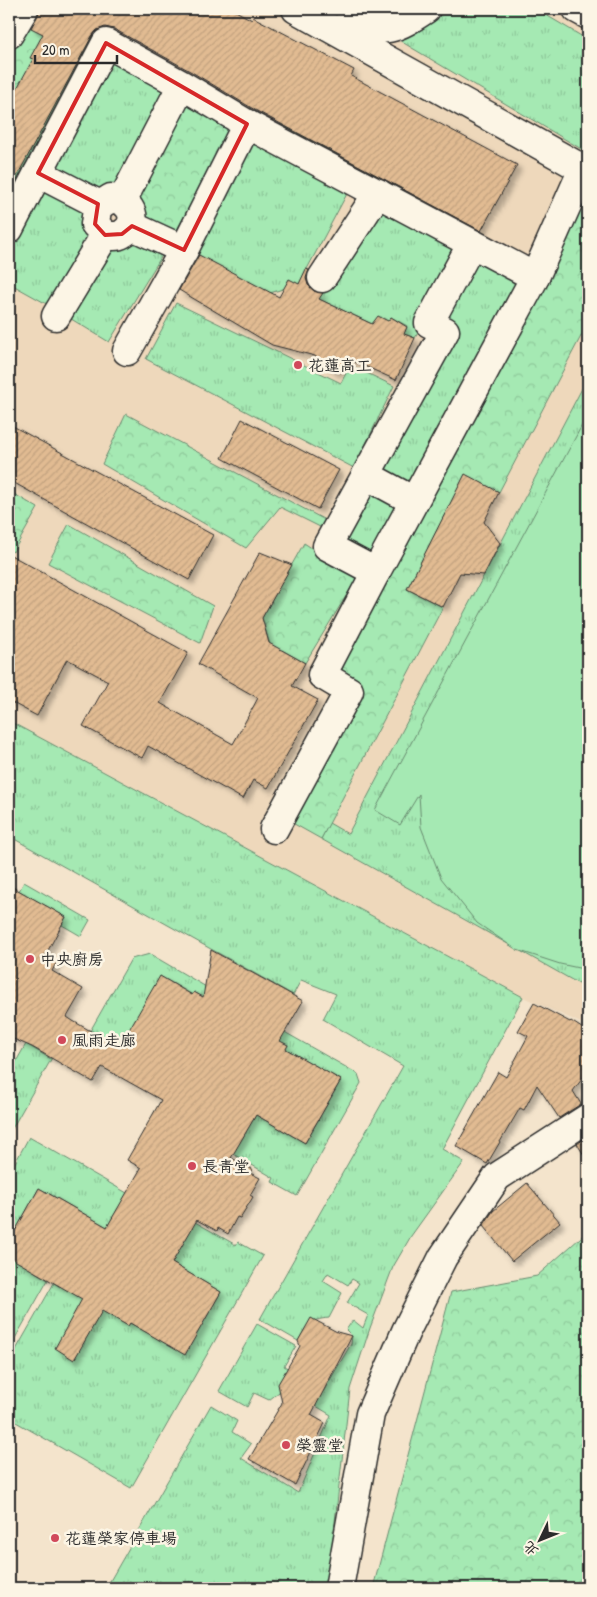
<svg xmlns="http://www.w3.org/2000/svg" width="597" height="1597" viewBox="0 0 597 1597" font-family="'Patrick Hand','LXGW WenKai TC',sans-serif">
	<style>
		.built { fill: #eed8bb }
		.grass { fill: url(#grass-tufts); stroke: #688a6f }
		.forest { fill: url(#forest-crowns); stroke: #688a6f }
		.park { fill: #a5e9b3; stroke: #688a6f }
		.garden { fill: url(#garden-furrows); stroke: #688a6f }
		.building { fill: url(#building-hatch); stroke: #2b2b2b; filter: url(#shadow) }
		.lines { fill: none; stroke-linecap: round; stroke-linejoin: round }
		.street-casing { stroke: #2b2b2b; stroke-width: 31 }
		.street { stroke: #fcf5e5; stroke-width: 28 }
		.marked { fill: none; stroke: #d62828; stroke-width: 4; stroke-linejoin: round }
		.poi-dot { fill: #d1495b; stroke: #fcf5e5; stroke-width: 2 }
		.labels { text-anchor: middle; stroke-width: 5; stroke-linejoin: round; paint-order: stroke }
		.poi-label { font-size: 16px; fill: #2b2b2b; stroke: #fcf5e5; text-anchor: start }
	</style>
	<defs>
		<pattern id="grass-tufts" width="24" height="20" patternUnits="userSpaceOnUse" patternTransform="scale(1.25)"><rect width="24" height="20" fill="#a5e9b3"/><path d="M3 7l-1-3M5 7V3M7 7l1-3M15 17l-1-3M17 17v-4M19 17l1-3" fill="none" stroke="#8ec89a"/></pattern>
		<pattern id="forest-crowns" width="20" height="18" patternUnits="userSpaceOnUse" patternTransform="scale(1.25)"><rect width="20" height="18" fill="#a5e9b3"/><path d="M2 6a3 3 0 1 1 6 0M12 15a3 3 0 1 1 6 0" fill="none" stroke="#8ec89a"/></pattern>
		<pattern id="garden-furrows" width="10" height="10" patternUnits="userSpaceOnUse" patternTransform="scale(1.25)"><rect width="10" height="10" fill="#a5e9b3"/><path d="M-1 1l2-2M0 10L10 0M9 11l2-2" fill="none" stroke="#8ec89a"/></pattern>
		<pattern id="building-hatch" width="6" height="6" patternUnits="userSpaceOnUse" patternTransform="scale(1.25)"><rect width="6" height="6" fill="#e1bb92"/><path d="M-1 1l2-2M0 6l6-6M5 7l2-2" fill="none" stroke="#c1a17e"/></pattern>
		<filter id="shadow"><feDropShadow dx="4.5" dy="4.5" stdDeviation="2.5" flood-color="#0004"/></filter>
	</defs>
	<rect width="100%" height="100%" fill="#f4e4cc"/>
	<filter id="ink" filterUnits="userSpaceOnUse"><feTurbulence type="fractalNoise" baseFrequency=".02" numOctaves="2"/><feDisplacementMap in="SourceGraphic" scale="10" xChannelSelector="R" yChannelSelector="G"/><feConvolveMatrix kernelMatrix="1 2 1 2 8 2 1 2 1" color-interpolation-filters="sRGB"/></filter>
	<g filter="url(#ink)">
		<polygon class="built" points="9,9 588,9 588,1026 523,997 9,721"/>
		<g class="grass">
			<polygon points="433,9 536,9 588,40 588,153 397,39"/>
			<polygon points="105,54 174,91 121,194 110,193 45,173"/>
			<polygon points="249,135 349,190 299,284 270,293 194,253"/>
			<polygon points="41,181 92,208 99,234 54,308 9,283 9,236"/>
			<polygon points="377,202 464,250 415,338 404,334 407,326 391,317 388,321 372,324 319,299"/>
			<polygon points="133,232 166,249 109,342 63,314 107,241"/>
			<polygon points="471,255 525,285 412,491 374,470 435,321"/>
			<polygon points="176,303 341,383 350,365 394,386 354,468 146,359"/>
			<polygon points="588,377 588,989 321,839 329,823 348,834"/>
			<polygon points="372,489 406,508 371,553 345,539"/>
			<path d="M9,721l514,276 -81,152 22,13 -53,74 -18,31 -23,61 -20,61 -19,168 -6,31h-219l105,-183 26,16 -5,11 19,12 -10,14 57,35 33,-78 -30,-18 22,-5 28,-48 1,-8 -6,-6 7,-10 10,8 5,-13 -21,-12 12,-20 -7,-4 -4,6 -20,-12 -5,8 19,12 -13,25c-21,2 -21,6 -31,23l-38,-22 143,-253 -80,-47 13,-25 -35,-14 -8,15 -284,-159z"/>
			<polygon points="24,882 90,920 81,936 62,925 66,917 19,891"/>
			<polygon points="150,954 213,991 208,1000 194,992 193,995 160,976 186,1088 114,1044 95,1034 89,1033 131,959"/>
			<polygon points="218,994 358,1074 361,1083 297,1196 272,1182 274,1178 233,1154 256,1115 305,1143 341,1080 286,1049 262,1031"/>
			<polygon points="26,1044 51,1059 53,1056 9,1134 9,1074"/>
			<polygon points="29,1137 127,1193 107,1227 39,1188 9,1242 9,1174"/>
			<polygon points="195,1222 236,1245 238,1242 263,1256 131,1488 9,1418 9,1362 54,1283 60,1287 62,1284 128,1326 130,1323 185,1354 221,1292 172,1263"/>
			<polygon points="9,1253 36,1269 35,1272 48,1280 9,1349"/>
			<polygon points="257,1324 296,1346 284,1366 299,1375 285,1392 279,1392 269,1400 254,1393 247,1407 219,1391"/>
		</g>
		<g class="forest">
			<polygon points="9,9 44,9 106,43 9,229"/>
			<polygon points="348,9 413,9 387,20"/>
			<polygon points="182,95 233,126 173,237 137,222 128,201"/>
			<polygon points="582,198 588,201 588,323 499,492 465,475 407,589 443,607 321,839 287,820 360,688 330,670"/>
			<polygon points="126,414 325,520 322,528 280,507 246,548 102,464"/>
			<polygon points="9,491 38,508 13,552 9,549"/>
			<polygon points="69,524 213,606 200,643 48,563"/>
			<polygon points="304,543 357,578 305,663 282,650 275,662 262,618"/>
			<polygon points="588,1231 588,1588 373,1588 451,1292 537,1276"/>
		</g>
		<polygon class="park" points="588,414 588,970 560,964 517,950 477,923 441,878 421,827 419,794 400,825 375,810"/>
		<polygon class="garden" points="281,124 493,238 487,247 277,131"/>
		<g class="building">
			<polygon points="40,9 232,9 252,20 253,17 354,70 351,76 517,165 481,231 255,110 190,71 114,29 105,27 97,30 92,36 9,191 9,103 33,59 30,58 43,34 31,28 37,17"/>
			<polygon points="199,255 279,297 289,279 299,284 306,269 309,270 306,278 308,285 314,291 323,293 319,299 372,324 378,316 388,321 391,317 407,327 404,334 415,338 396,380 349,359 336,373 315,356 272,345 179,290"/>
			<polygon points="242,419 339,470 318,509 222,458"/>
			<polygon points="9,424 213,535 189,580 9,480"/>
			<polygon points="465,474 499,492 484,522 500,543 484,575 460,573 443,607 407,589"/>
			<polygon points="260,552 292,565 262,618 269,643 305,663 292,686 318,700 268,788 253,780 243,799 148,746 142,758 83,726 108,681 67,659 37,716 9,701 9,554 188,653 160,703 233,744 258,698 198,664"/>
			<polygon points="9,885 66,917 45,956 57,962 52,971 83,989 67,1017 73,1021 119,1047 160,976 192,995 194,992 203,997 211,950 303,1001 280,1041 288,1045 286,1049 341,1080 305,1143 256,1115 231,1158 252,1169 250,1173 260,1178 250,1195 253,1197 240,1218 237,1217 228,1234 218,1228 217,1231 197,1220 172,1263 221,1292 185,1355 130,1323 128,1326 102,1311 74,1360 55,1348 82,1299 9,1257 9,1242 39,1188 107,1227 141,1168 127,1160 161,1100 102,1067 93,1082 32,1047 9,1037"/>
			<polygon points="534,1003 570,1022 571,1021 588,1032 588,1071 573,1091 581,1104 559,1118 537,1085 524,1110 520,1108 487,1164 456,1146 498,1072 506,1077 528,1036 518,1031"/>
			<polygon points="588,1136 588,1161 577,1144"/>
			<polygon points="527,1183 560,1222 512,1261 483,1226 493,1211"/>
			<polygon points="311,1318 337,1332 352,1336 311,1415 325,1423 295,1485 249,1459 282,1403 278,1384 300,1346 298,1341"/>
		</g>
		<g class="lines">
			<g class="street-casing">
				<g id="street">
					<polyline points="296,9 583,169 588,169"/>
					<polyline points="577,9 588,15"/>
					<path d="M349,21c38,13 45,9 77,-12"/>
					<polyline points="9,34 24,9"/>
					<polyline points="182,85 122,201 111,198 100,205 38,173 106,43 182,85 247,124 535,277"/>
					<polyline points="132,226 184,250"/>
					<polyline points="9,229 38,173"/>
					<path d="M105,235c6,1 12,2 17,-1 15,-8 13,-25 0,-33"/>
					<polyline points="322,278 378,193"/>
					<polyline points="56,316 105,235 95,224 97,209 100,205"/>
					<polyline points="127,351 184,250 247,124"/>
					<polyline points="366,475 414,501"/>
					<polyline points="376,572 535,277 583,169"/>
					<polyline points="274,829 349,691 322,675 376,572 327,546 445,331 429,323 471,245"/>
					<polyline points="339,1588 370,1414 406,1331 443,1257 497,1177 588,1118"/>
				</g>
			</g>
			<use href="#street" class="street"/>
		</g>
	</g>
	<path class="marked" d="M106,43l141,81 -63,126 -52,-24 -10,8 -17,1 -10,-11 3,-20 -60,-31z"/>
	<g class="poi-dot">
		<circle cx="298" cy="365" r="5"/>
		<circle cx="30" cy="959" r="5"/>
		<circle cx="62" cy="1040" r="5"/>
		<circle cx="192" cy="1166" r="5"/>
		<circle cx="286" cy="1445" r="5"/>
		<circle cx="55" cy="1538" r="5"/>
	</g>
	<g class="labels">
		<g class="poi-label">
			<text x="308" y="371">花蓮高工</text>
			<text x="40" y="965">中央廚房</text>
			<text x="72" y="1046">風雨走廊</text>
			<text x="202" y="1172">長青堂</text>
			<text x="296" y="1451">榮靈堂</text>
			<text x="65" y="1544">花蓮榮家停車場</text>
		</g>
	</g>
	<rect width="597" height="1597" fill="none" stroke="#fcf5e5" stroke-width="30"/>
	<rect x="15" y="15" width="567" height="1567" fill="none" stroke="#2b2b2b" stroke-width="2" filter="url(#ink)"/>
	<g transform="translate(540 1540) rotate(227)" stroke="#fcf5e5" stroke-width="4" paint-order="stroke">
	<path d="M0-4L9 19L0 12L-9 19Z" fill="#2b2b2b"/>
	<text y="-8" font-size="14" font-weight="bold" text-anchor="middle" fill="#2b2b2b">北</text>
	</g>
	<path d="M35 55v8h82v-8" fill="none" stroke="#2b2b2b" stroke-width="2.5"/>
	<text x="42" y="55" font-size="15" fill="#2b2b2b" stroke="#fcf5e5" stroke-width="4" paint-order="stroke">20 m</text>
</svg>
